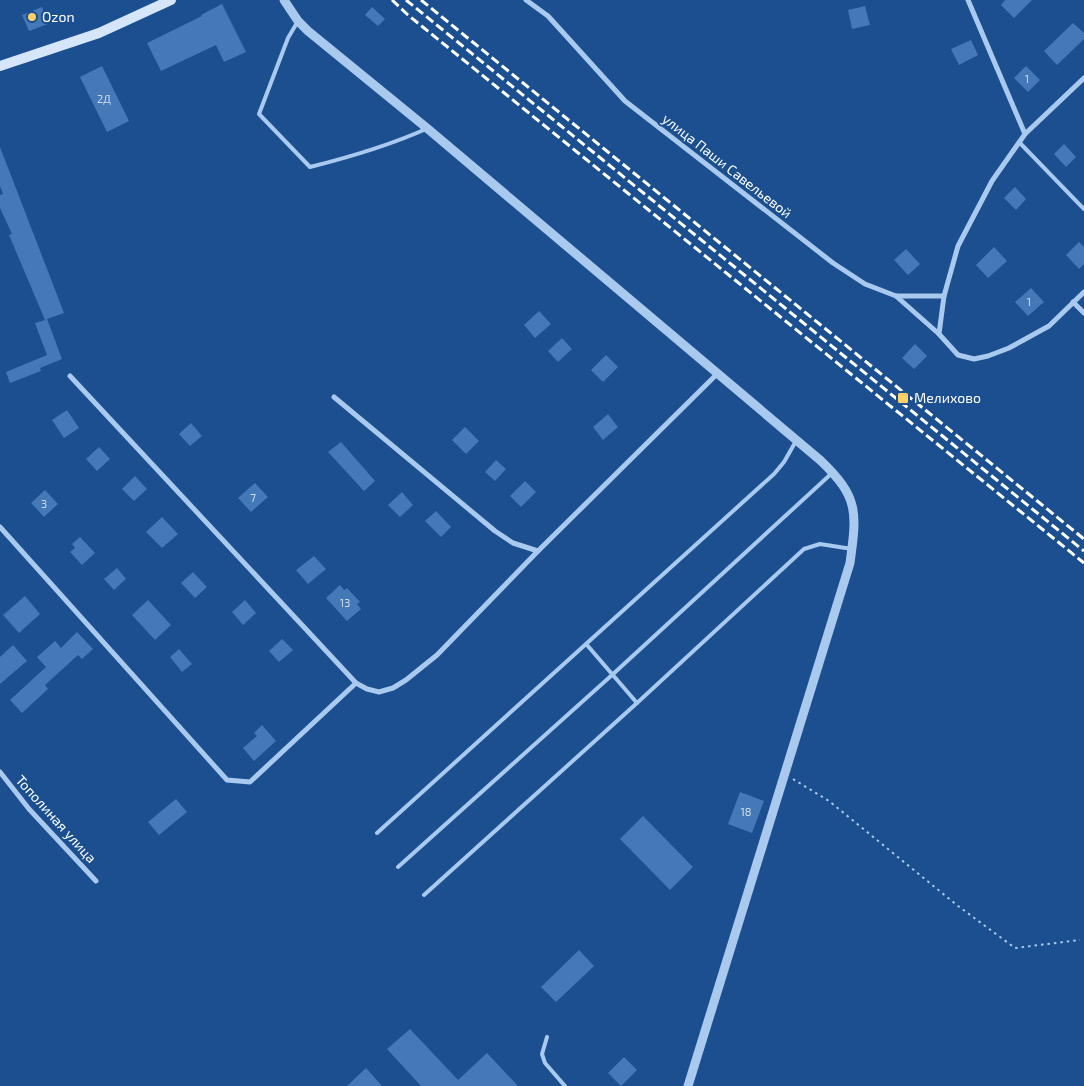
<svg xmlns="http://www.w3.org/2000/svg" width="1084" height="1086" viewBox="0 0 1084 1086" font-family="'Exo 2',sans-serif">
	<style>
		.building { fill: #4478b7 }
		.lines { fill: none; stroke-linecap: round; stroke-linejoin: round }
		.path { stroke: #a9c9ee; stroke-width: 2; stroke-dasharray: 2.5 4; stroke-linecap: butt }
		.service { stroke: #a9c9ee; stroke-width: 4 }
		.minor { stroke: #a9c9ee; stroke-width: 5 }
		.tertiary { stroke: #a9c9ee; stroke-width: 9 }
		.secondary { stroke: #d6e6fa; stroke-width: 10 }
		.rail { stroke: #fff; stroke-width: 3; stroke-dasharray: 9 4; stroke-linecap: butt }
		.poi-dot { fill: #ffd166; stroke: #1b4f8f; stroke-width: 2 }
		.labels { text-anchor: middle; stroke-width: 4; stroke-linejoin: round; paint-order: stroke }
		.number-label { font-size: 11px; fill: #d0dded }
		.poi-label { font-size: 14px; fill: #fff; stroke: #1b4f8f; text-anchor: start }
		.street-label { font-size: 14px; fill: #fff; stroke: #1b4f8f }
	</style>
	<rect width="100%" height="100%" fill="#1b4f8f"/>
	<g class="building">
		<polygon points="1005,0 1032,0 1014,18 1001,5"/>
		<polygon points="222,4 246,52 224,62 216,45 161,71 147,43 202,16 201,15"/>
		<polygon points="865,6 870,25 852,29 848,10"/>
		<polygon points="42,7 48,24 29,31 22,15"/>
		<polygon points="372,7 385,19 378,26 365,15"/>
		<polygon points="1073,23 1084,33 1084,39 1057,65 1044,51"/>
		<polygon points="971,40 978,55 959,65 951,49"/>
		<polygon points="102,66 129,121 107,132 80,77"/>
		<polygon points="1026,66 1040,80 1028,92 1014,78"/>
		<polygon points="1064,144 1076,157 1066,167 1054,154"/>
		<polygon points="0,147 64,313 47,319 62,359 40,368 41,371 10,383 6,372 47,355 35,323 45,320 9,235 12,234 0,208 0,195 3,194 0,186"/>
		<polygon points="1015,187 1026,199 1016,210 1004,198"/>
		<polygon points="1079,242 1084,247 1084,264 1079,269 1066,255"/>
		<polygon points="994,247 1007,261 988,278 976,265"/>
		<polygon points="906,249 920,264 908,275 894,260"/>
		<polygon points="1031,288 1044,302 1028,316 1015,302"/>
		<polygon points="539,311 551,324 535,338 524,325"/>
		<polygon points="562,338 572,349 558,362 548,351"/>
		<polygon points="915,344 927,356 914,369 902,358"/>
		<polygon points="606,355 618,367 603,382 591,370"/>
		<polygon points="67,410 79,428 64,438 52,420"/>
		<polygon points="608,414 618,427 603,440 593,427"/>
		<polygon points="191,423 202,436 190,446 179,434"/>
		<polygon points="465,427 479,441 466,454 452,440"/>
		<polygon points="341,442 375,481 364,491 328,452"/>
		<polygon points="99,447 110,459 97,471 86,459"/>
		<polygon points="496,460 506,469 495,481 485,472"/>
		<polygon points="135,476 147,489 134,501 122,489"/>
		<polygon points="525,481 536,492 521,507 510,496"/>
		<polygon points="255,483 268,497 251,512 238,498"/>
		<polygon points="45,490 58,504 44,517 31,503"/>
		<polygon points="402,492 413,505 400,517 388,505"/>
		<polygon points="436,511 451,527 441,537 425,521"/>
		<polygon points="162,517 178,534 162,548 146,532"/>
		<polygon points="80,537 95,553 82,565 70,552 75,548 72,544"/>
		<polygon points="314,556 326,569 308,584 296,570"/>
		<polygon points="117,568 126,579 114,590 104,579"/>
		<polygon points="193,572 207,587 195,598 181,583"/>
		<polygon points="340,585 344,590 347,588 360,602 357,604 361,609 347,621 326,598"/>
		<polygon points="25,596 40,614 19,633 3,615"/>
		<polygon points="148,600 171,625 155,640 132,615"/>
		<polygon points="245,600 256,613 243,625 232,612"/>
		<polygon points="77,632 93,649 82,659 78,655 45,685 48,689 22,713 10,700 46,667 37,657 55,641 61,648"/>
		<polygon points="282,639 293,650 279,662 269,651"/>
		<polygon points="13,645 27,661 0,684 0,657"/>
		<polygon points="179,649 192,664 182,672 170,657"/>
		<polygon points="262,725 276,741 254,761 243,748 257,736 254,733"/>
		<polygon points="740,792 764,801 752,833 728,824"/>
		<polygon points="176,799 187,812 159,835 148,822"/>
		<polygon points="643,816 693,867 670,890 620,839"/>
		<polygon points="579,950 594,966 556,1002 541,987"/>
		<polygon points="410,1029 458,1080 487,1053 518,1086 421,1086 387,1049"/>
		<polygon points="624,1057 637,1070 621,1086 608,1073"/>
		<polygon points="366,1068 382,1086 347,1086"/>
	</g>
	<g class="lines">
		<polyline class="path" points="793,779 829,801 958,906 1015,948 1080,940"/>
		<g class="service">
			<path d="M298,21l-10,17 -29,76 51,53c40,-10 78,-21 116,-38"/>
			<polyline points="1019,142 1084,209"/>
			<polyline points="587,645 637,703"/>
			<polyline points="377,833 774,474 784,462 796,441"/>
			<polyline points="398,867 612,675 831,474"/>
			<polyline points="424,895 637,703 804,549 820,544 852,549"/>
			<polyline points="547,1037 542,1054 545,1063 565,1086"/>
		</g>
		<g class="minor">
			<polyline points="526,0 548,16 625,101 833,263 865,284 896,296 944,296"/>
			<polyline points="968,0 1025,134"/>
			<polyline points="896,296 939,334 958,355 974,359 988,356 1009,348 1049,326 1084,292"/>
			<polyline points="1073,302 1084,313"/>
			<polyline points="939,334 944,296 958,246 992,181 1025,134 1084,78"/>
			<polyline points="70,376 356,683 367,689 379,692 393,688 406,680 437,655 538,551 718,373"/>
			<polyline points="334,397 495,531 513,543 538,551"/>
			<polyline points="0,527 227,780 250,782 356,683"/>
			<polyline points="0,772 29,809 96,881"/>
		</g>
		<path class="tertiary" d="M284,0l14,21 10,10 120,98 392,331c39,37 37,52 30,103l-162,523"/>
		<polyline class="secondary" points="0,66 99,33 171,0"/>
		<g class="rail">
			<polyline points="392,0 408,15 1084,563"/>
			<polyline points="406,0 1084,551"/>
			<polyline points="421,0 1084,539"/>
		</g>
	</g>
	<g class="poi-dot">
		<circle cx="32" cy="17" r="5"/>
		<rect x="897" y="392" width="12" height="12" rx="2.5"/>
	</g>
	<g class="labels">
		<g class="number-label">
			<text x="1027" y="83">1</text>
			<text x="104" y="103">2Д</text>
			<text x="1029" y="306">1</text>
			<text x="253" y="502">7</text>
			<text x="44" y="508">3</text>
			<text x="345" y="607">13</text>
			<text x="746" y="816">18</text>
		</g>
		<g class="poi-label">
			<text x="42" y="22">Ozon</text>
			<text x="914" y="403">Мелихово</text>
		</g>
		<g class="street-label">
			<text transform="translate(727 166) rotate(38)" y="5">улица Паши Савельевой</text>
			<text transform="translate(56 819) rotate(48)" y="5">Тополиная улица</text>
		</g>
	</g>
</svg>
